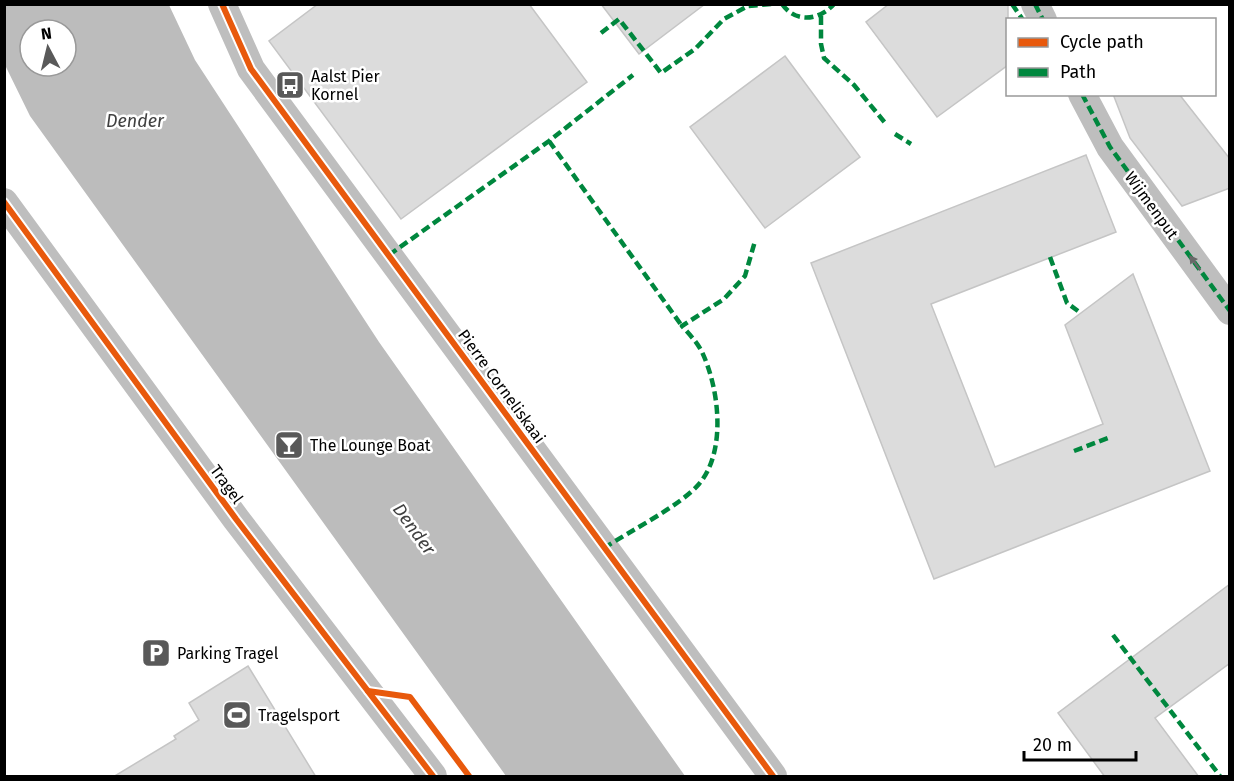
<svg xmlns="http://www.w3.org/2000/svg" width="1234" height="781" viewBox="0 0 1234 781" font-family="'Fira Sans',sans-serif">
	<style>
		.water { fill: #bcbcbc; fill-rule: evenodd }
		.building { fill: #dcdcdc; stroke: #c5c5c5; stroke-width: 1.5 }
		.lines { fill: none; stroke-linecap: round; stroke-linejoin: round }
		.street { stroke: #bebebe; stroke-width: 28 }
		.quiet { stroke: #00873e; stroke-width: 4.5; stroke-dasharray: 9 4.5; stroke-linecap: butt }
		.cycleway-casing { stroke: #fff; stroke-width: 10 }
		.cycleway { stroke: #e8590c; stroke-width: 6 }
		.oneway { fill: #686868 }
		.labels { text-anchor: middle; stroke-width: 5; stroke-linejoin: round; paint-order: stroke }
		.poi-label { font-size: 16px; fill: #000; stroke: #fff; text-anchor: start }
		.street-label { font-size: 16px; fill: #000; stroke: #fff }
		.water-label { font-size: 18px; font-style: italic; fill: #404040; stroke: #fff }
	</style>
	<rect width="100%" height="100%" fill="#fff"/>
	<path class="water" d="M5,4l164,1 26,55 184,282 306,434h-179l-476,-660 -25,-51zM30,30h36v36h-36z"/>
	<g class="building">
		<polygon points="318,4 529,4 587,82 401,219 269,41"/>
		<polygon points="601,4 705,4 639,54"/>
		<polygon points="889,4 1008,4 1008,65 937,117 866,22"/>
		<polygon points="785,56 860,157 765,228 690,127"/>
		<polygon points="1113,94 1179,94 1230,159 1230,188 1182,206 1130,138"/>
		<polygon points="1086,155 1116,232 931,304 995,467 1103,424 1065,325 1133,274 1210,471 934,579 811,263"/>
		<polygon points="1230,584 1230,663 1155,718 1199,777 1105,777 1058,713"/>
		<polygon points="248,666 316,777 113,777 176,739 174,736 199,720 189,703"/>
	</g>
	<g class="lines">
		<g class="street">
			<polyline points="222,4 251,69 773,776"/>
			<polyline points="1035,4 1043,20"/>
			<polyline points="1082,94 1110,147 1230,311"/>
			<polyline points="4,202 236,519 433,776"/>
		</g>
		<g class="quiet">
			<path d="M782,4c14,20 38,16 52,0"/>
			<polyline points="1012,4 1023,20"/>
			<polyline points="1035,4 1043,20"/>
			<polyline points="821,16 821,44 824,58 854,85 886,124"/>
			<polyline points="601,33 619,19 661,73 695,49 724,19 748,6 772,4"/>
			<polyline points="1082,94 1110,147 1230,311"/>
			<polyline points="895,134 911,144"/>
			<polyline points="549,141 682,326"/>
			<polyline points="389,255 549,141 633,75"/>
			<polyline points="1050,257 1067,303 1078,311"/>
			<polyline points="1074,451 1108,438"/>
			<path d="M604,548c26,-17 76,-42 95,-64 28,-33 20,-96 3,-132 -5,-10 -13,-18 -20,-26l42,-27 21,-23 10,-35"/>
			<polyline points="1113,635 1220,776"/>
		</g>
		<g class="cycleway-casing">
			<g id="cycleway">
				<polyline points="222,4 251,69 773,776"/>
				<polyline points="4,202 236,519 433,776"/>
				<polyline points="368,691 410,697 469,776"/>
			</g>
		</g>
		<use href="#cycleway" class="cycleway"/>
	</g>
	<defs><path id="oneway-solid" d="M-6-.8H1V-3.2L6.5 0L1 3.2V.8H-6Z" transform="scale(1.5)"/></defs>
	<use class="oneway" href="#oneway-solid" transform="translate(1195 263) rotate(-126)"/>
	<defs>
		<g id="bus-square" transform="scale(1.5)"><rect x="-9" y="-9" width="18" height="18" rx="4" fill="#595959" stroke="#fff"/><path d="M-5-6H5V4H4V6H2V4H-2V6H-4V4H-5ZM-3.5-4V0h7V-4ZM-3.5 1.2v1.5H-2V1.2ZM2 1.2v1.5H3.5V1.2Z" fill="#fff"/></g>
		<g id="bar-square" transform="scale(1.5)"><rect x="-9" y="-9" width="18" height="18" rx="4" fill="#595959" stroke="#fff"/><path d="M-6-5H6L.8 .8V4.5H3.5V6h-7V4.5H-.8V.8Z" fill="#fff"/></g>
		<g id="parking-square" transform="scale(1.5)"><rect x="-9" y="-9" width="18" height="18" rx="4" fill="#595959" stroke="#fff"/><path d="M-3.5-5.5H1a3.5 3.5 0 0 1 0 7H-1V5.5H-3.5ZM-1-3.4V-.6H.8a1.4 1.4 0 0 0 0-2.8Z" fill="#fff"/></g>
		<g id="stadium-square" transform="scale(1.5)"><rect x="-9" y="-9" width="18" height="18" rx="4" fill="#595959" stroke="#fff"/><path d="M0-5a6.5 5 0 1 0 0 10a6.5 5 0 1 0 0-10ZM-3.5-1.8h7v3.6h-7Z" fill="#fff"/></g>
	</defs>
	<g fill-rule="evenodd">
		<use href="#bus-square" x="290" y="85"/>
		<use href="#bar-square" x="289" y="445"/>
		<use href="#parking-square" x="156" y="653"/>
		<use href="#stadium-square" x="237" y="715"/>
	</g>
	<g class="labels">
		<g class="poi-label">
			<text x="311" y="82">Aalst Pier<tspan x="311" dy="18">Kornel</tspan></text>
			<text x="310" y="451">The Lounge Boat</text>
			<text x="177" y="659">Parking Tragel</text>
			<text x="258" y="721">Tragelsport</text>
		</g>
		<g class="street-label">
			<text transform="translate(1152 205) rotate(54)" y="6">Wijmenput</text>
			<text transform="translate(502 386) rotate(54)" y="6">Pierre Corneliskaai</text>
			<text transform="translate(227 484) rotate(54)" y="6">Tragel</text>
		</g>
		<g class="water-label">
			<text x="135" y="127">Dender</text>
			<text transform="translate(414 529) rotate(54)" y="6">Dender</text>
		</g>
	</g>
	<rect width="1234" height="781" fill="none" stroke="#000000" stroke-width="12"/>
	<rect x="1006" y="18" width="210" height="78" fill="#ffffff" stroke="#999999" stroke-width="1.5"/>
	<rect x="1018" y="38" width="30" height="9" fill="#e8590c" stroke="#999999" stroke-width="1.5"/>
	<text x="1060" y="48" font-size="18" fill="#000000">Cycle path</text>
	<rect x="1018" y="68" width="30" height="9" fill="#00873e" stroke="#999999" stroke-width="1.5"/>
	<text x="1060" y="78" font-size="18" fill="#000000">Path</text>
	<g transform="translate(48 48) rotate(353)"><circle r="28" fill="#ffffff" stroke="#999999" stroke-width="1.5"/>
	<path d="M0-4.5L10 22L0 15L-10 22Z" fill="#595959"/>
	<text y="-9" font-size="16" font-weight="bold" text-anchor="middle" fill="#000000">N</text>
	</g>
	<path d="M1024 751v9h112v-9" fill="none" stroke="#000000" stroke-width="3"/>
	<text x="1033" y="751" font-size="18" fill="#000000" stroke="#ffffff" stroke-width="4.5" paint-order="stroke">20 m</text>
</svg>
